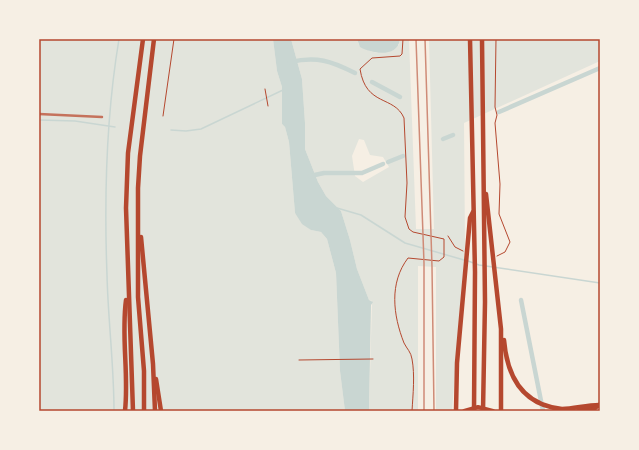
<svg xmlns="http://www.w3.org/2000/svg" width="639" height="450" viewBox="0 0 639 450" font-family="'Sofia Sans Condensed',sans-serif">
	<style>
		.green { fill: #e2e4dc; fill-rule: evenodd }
		.water { fill: #c9d6d2 }
		.lines { fill: none; stroke-linecap: round; stroke-linejoin: round }
		.stream { stroke: #c9d6d2; stroke-width: 1.5 }
		.canal { stroke: #c9d6d2; stroke-width: 4.5 }
		.path { stroke: #b5482f; stroke-width: 1 }
		.minor { stroke: #c5725c; stroke-width: 2.5 }
		.primary { stroke: #b5482f; stroke-width: 4 }
		.motorway { stroke: #b5482f; stroke-width: 4.5 }
		.rail { stroke: #cf8b77; stroke-width: 1.5 }
		.neatline { fill: none; stroke: #b5482f; stroke-width: 1.5 }
	</style>
	<rect width="100%" height="100%" fill="#f6efe4"/>
	<g class="green">
		<polygon points="39,39 273,39 277,71 282,87 282,124 285,127 289,142 295,213 311,230 321,232 327,239 336,273 340,371 345,411 39,411"/>
		<path d="M291,39h66l2,6c18,11 21,9 40,0l1,-6h9l7,190h18l-5,-190h171v22l-136,62 1,124 -13,164h-16v-144l-18,-1v145h-49l3,-110 -3,-1 -12,-31 -7,-29 -9,-29 -15,-15 -8,-14 -13,-33v-26l-3,-44zM359,139l5,1 6,15 13,2 6,10 -26,15 -8,-6 -3,-20z"/>
	</g>
	<g class="water">
		<polygon points="273,39 291,39 302,79 305,123 305,149 318,182 326,196 341,211 350,240 357,269 369,300 373,302 371,305 369,411 345,411 340,371 336,273 327,239 321,232 311,230 302,224 295,213 289,142 285,127 282,124 282,87 277,71"/>
		<path d="M357,39h43c-2,19 -28,15 -40,8z"/>
	</g>
	<g class="lines">
		<g class="stream">
			<polyline points="39,120 75,121 115,127"/>
			<polyline points="171,130 186,131 201,129 283,90"/>
			<polyline points="337,208 361,215 405,243 464,260"/>
			<polyline points="468,261 479,265 600,283"/>
			<path d="M114,411c0,-46 -6,-91 -7,-136 -3,-79 -1,-158 12,-236"/>
		</g>
		<g class="canal">
			<path d="M290,62c27,-6 41,-1 65,11"/>
			<polyline points="372,82 400,97"/>
			<polyline points="499,112 600,68"/>
			<polyline points="443,139 453,135"/>
			<polyline points="388,162 403,156"/>
			<polyline points="310,176 324,173 362,173 383,164"/>
			<polyline points="521,300 543,411"/>
		</g>
		<g class="path">
			<path d="M403,39l-1,15 -2,2 -28,2 -12,11c6,38 34,26 44,49l3,65 -2,34 4,12 4,3 31,7v18l-5,4 -31,-3c-19,25 -15,57 -4,85 3,6 7,9 8,16 3,16 1,35 0,52"/>
			<polyline points="496,39 495,107 497,115 495,123 500,184 499,214 510,242 505,252 497,256"/>
			<polyline points="265,89 268,106"/>
			<polyline points="163,116 174,39"/>
			<polyline points="448,236 455,247 463,251"/>
			<polyline points="299,360 373,359"/>
		</g>
		<polyline class="minor" points="39,114 102,117"/>
		<g class="primary">
			<polyline points="464,411 478,407 493,411"/>
			<polyline points="578,411 594,407"/>
		</g>
		<g class="motorway">
			<polyline points="470,39 475,272 474,411"/>
			<polyline points="482,39 485,302 483,411"/>
			<polyline points="486,194 501,329 501,411"/>
			<polyline points="141,237 153,364 155,411"/>
			<path d="M504,340c3,36 18,65 58,69 12,0 24,-4 37,-4"/>
			<polyline points="156,379 161,411"/>
			<path d="M125,411c4,-37 -4,-74 1,-111"/>
			<polyline points="133,411 126,208 128,153 143,39"/>
			<polyline points="144,411 144,371 138,297 138,188 140,156 154,39"/>
			<polyline points="456,411 457,363 470,218 473,212"/>
			<polyline points="591,411 599,405"/>
		</g>
		<g class="rail">
			<polyline points="416,39 424,263 424,411"/>
			<polyline points="425,39 432,267 434,411"/>
		</g>
	</g>
	<rect width="639" height="450" fill="none" stroke="#f6efe4" stroke-width="80"/>
	<rect x="40" y="40" width="559" height="370" class="neatline"/>
</svg>
